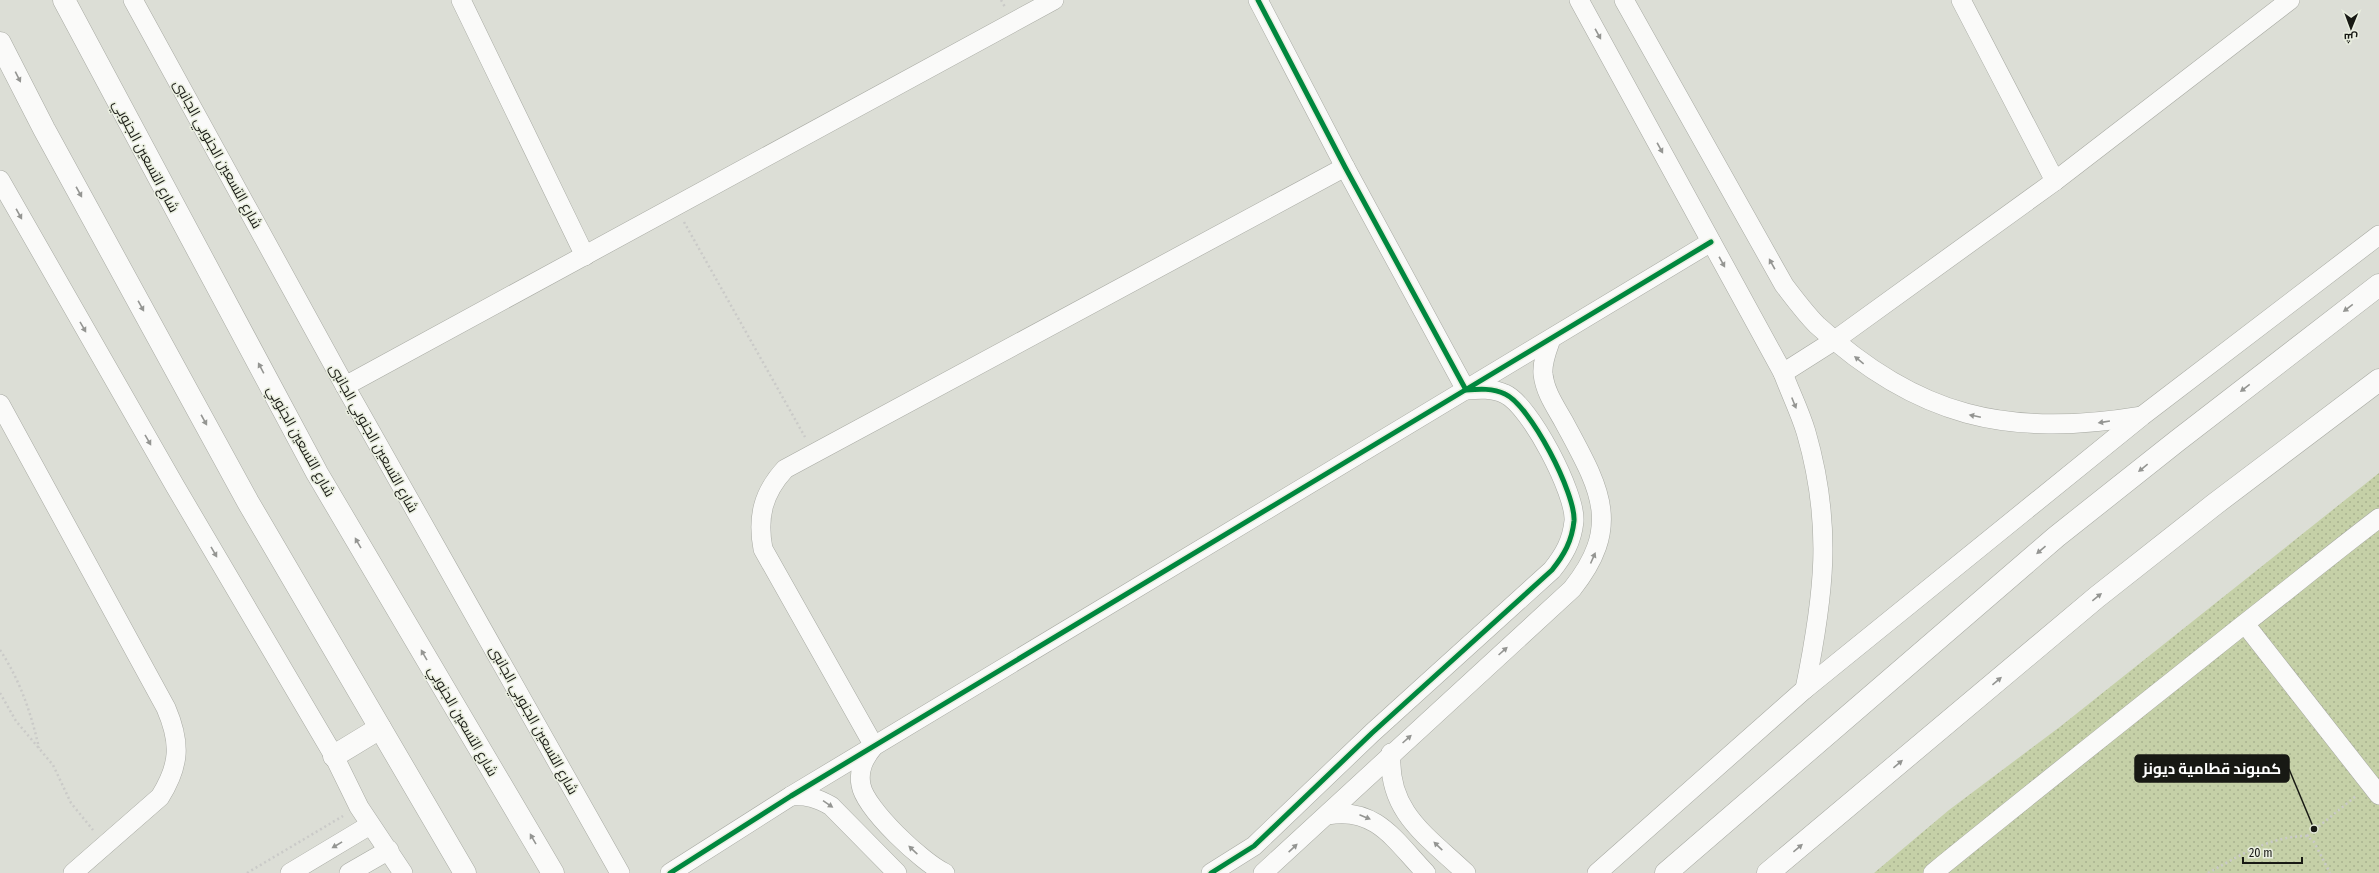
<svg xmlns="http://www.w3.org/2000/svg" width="2379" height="873" viewBox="0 0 2379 873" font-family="'Fira Sans Condensed',Cairo,sans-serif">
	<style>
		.grass { fill: url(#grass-dots) }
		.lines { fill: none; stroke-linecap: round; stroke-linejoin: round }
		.minor-casing { stroke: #a7a9a2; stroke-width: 20 }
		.tertiary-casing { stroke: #a7a9a2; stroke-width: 23 }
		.primary-casing { stroke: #a7a9a2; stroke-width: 23 }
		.path { stroke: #cacac8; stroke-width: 2.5; stroke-dasharray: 2 3; stroke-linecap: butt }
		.minor { stroke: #fafaf9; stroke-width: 19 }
		.tertiary { stroke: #fafaf9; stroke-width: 22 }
		.primary { stroke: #fafaf9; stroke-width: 22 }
		.cycleway-casing { stroke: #eaefe0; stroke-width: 8 }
		.cycleway { stroke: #00873e; stroke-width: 5 }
		.oneway { fill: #949592 }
		.labels { text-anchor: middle; stroke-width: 3; stroke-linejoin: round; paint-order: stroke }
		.street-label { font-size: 14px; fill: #181914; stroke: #eaefe0 }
		.leader { fill: none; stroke: #181914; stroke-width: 1.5 }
		.callout-dot { fill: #181914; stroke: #eaefe0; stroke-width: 1.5 }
		.callout { fill: #181914; stroke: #181914; stroke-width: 1.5 }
		.callout-label { font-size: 15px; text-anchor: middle; font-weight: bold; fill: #fff }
	</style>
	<defs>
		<pattern id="grass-dots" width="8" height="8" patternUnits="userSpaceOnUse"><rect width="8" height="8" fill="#c5d0a7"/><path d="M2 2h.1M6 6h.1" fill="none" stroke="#a8b28f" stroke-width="1.8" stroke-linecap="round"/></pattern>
	</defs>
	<rect width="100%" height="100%" fill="#dcded6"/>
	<polygon class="grass" points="2379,473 2379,873 1874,873 1949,810 2061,726"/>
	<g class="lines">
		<g class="minor-casing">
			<g id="minor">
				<polyline points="133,0 345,386 620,873"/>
				<polyline points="461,0 585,256"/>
				<path d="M1579,0l204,373c7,19 17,39 23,59 27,93 18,164 -1,257"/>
				<path d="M1624,0l160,285c10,13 21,28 33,40 100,92 191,113 324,91"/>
				<polyline points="1961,0 2055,181"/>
				<polyline points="0,180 175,486 334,756 359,807 403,873"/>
				<polyline points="1783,373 1835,340 2055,181 2290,0"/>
				<polyline points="345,386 1054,0"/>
				<path d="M0,404l166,304c15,35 14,57 -6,89l-87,76"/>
				<polyline points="2245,624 2379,795"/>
				<path d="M1391,753c-4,59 36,83 75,120"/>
				<path d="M791,796c16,-1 26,2 40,10l66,67"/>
				<path d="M1328,815c48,-9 68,27 98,58"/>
				<polyline points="290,873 370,825"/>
				<polyline points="349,873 389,850"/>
				<polyline points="670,873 791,796 1711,242"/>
				<path d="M945,873c-22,-10 -80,-64 -84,-88 -3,-15 3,-27 13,-39l-111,-197c-6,-32 0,-56 22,-80l560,-302"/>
				<path d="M1211,873l43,-27 118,-113 180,-163c12,-15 20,-29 22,-49 2,-27 -44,-116 -69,-127 -12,-6 -26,-5 -39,-4l-121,-223 -87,-167"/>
				<path d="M1263,873l309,-284c52,-65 26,-103 -8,-167 -9,-16 -19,-30 -21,-48 -1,-12 4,-24 8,-35"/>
				<polyline points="1597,873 1805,689 2142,416 2379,235"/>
				<path d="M1933,873c103,-84 207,-166 310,-248 46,-36 90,-72 136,-107"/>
			</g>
		</g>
		<g class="tertiary-casing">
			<g id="tertiary">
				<polyline points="1666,873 2056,537 2177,441 2379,285"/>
				<polyline points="1768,873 2097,597 2215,504 2379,380"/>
			</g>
		</g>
		<g class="primary-casing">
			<g id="primary">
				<polyline points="64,0 317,473 553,873"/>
				<polyline points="0,43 44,129 248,502 465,873"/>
				<polyline points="334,756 380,728"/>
			</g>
		</g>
		<g class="path">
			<polyline points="1001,0 1005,7"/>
			<polyline points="684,222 805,437"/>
			<path d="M0,650c20,30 31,63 39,98"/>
			<polyline points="0,693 16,721 53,765 71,803 93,830"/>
			<polyline points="2307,836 2356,796"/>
			<polyline points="247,873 343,816"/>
			<path d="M2208,873c31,-17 62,-37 99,-37l7,6 16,31"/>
		</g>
		<use href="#minor" class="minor"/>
		<use href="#tertiary" class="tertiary"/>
		<use href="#primary" class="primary"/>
		<g class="cycleway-casing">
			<g id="cycleway">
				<polyline points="670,873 791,796 1711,242"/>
				<path d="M1211,873l43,-27 118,-113 180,-163c12,-15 20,-29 22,-49 2,-27 -44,-116 -69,-127 -12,-6 -26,-5 -39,-4l-121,-223 -87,-167"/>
			</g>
		</g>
		<use href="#cycleway" class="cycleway"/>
	</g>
	<defs><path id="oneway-solid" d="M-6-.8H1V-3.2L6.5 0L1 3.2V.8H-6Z"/></defs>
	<g class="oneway">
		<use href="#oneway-solid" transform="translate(1598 34) rotate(61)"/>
		<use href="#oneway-solid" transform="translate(18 77) rotate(63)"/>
		<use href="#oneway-solid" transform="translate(1660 148) rotate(61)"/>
		<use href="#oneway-solid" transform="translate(79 192) rotate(61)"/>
		<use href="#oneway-solid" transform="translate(19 214) rotate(61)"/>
		<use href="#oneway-solid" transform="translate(1722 262) rotate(61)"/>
		<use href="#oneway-solid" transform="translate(1772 264) rotate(-119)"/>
		<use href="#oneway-solid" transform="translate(141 306) rotate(61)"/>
		<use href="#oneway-solid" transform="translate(2348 308) rotate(143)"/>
		<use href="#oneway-solid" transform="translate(83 327) rotate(60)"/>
		<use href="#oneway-solid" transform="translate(1859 360) rotate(-141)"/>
		<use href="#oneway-solid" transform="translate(261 368) rotate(-118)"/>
		<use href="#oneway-solid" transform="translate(2245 388) rotate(142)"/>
		<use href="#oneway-solid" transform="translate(1794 403) rotate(68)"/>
		<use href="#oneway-solid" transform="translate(1975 416) rotate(-168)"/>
		<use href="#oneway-solid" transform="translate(204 420) rotate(61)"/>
		<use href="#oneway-solid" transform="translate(2104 422) rotate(171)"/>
		<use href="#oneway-solid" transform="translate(148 440) rotate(60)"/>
		<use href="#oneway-solid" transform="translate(2143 468) rotate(141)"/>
		<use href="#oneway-solid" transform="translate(358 543) rotate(-120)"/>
		<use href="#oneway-solid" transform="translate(2041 550) rotate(139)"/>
		<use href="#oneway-solid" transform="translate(214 552) rotate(60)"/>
		<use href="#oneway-solid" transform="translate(1593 558) rotate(-66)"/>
		<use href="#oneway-solid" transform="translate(2097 597) rotate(-39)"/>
		<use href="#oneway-solid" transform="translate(1503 651) rotate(-42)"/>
		<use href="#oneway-solid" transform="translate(424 655) rotate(-120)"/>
		<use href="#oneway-solid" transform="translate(1997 681) rotate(-40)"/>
		<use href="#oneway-solid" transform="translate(1407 739) rotate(-42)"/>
		<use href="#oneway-solid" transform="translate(1898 764) rotate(-40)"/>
		<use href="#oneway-solid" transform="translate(828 804) rotate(34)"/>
		<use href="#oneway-solid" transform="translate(1365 817) rotate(23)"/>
		<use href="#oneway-solid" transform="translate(533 839) rotate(-120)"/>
		<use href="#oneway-solid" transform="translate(337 845) rotate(149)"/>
		<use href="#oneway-solid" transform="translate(1438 846) rotate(-136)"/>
		<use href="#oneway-solid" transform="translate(1293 848) rotate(-43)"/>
		<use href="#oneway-solid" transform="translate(1798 848) rotate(-40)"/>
		<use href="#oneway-solid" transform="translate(913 850) rotate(-137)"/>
	</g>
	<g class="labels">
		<g class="street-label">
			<text transform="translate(218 154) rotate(61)" y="5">شارع التسعين الجنوبي الجانبى</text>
			<text transform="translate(146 156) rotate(62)" y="5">شارع التسعين الجنوبي</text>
			<text transform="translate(374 438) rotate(61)" y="5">شارع التسعين الجنوبي الجانبى</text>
			<text transform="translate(301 441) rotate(61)" y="5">شارع التسعين الجنوبي</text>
			<text transform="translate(534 720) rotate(61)" y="5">شارع التسعين الجنوبي الجانبى</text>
			<text transform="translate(463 721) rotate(60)" y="5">شارع التسعين الجنوبي</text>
		</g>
	</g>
	<path class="leader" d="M2314 829L2289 769"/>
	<circle class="callout-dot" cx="2314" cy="829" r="4"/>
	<rect class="callout" x="2135" y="755" width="154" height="27" rx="4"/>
	<g class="callout-label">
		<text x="2212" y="774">كمبوند قطامية ديونز</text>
	</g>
	<g transform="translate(2351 28) rotate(181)" stroke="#eaefe0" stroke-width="3" paint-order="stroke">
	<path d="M0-3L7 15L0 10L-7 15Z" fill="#181914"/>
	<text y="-6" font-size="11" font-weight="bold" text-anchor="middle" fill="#181914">ش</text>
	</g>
	<path d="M2243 857v6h59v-6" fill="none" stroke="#181914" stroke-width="2"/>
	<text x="2249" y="857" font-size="12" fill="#181914" stroke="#eaefe0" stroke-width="3" paint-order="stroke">20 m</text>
</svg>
